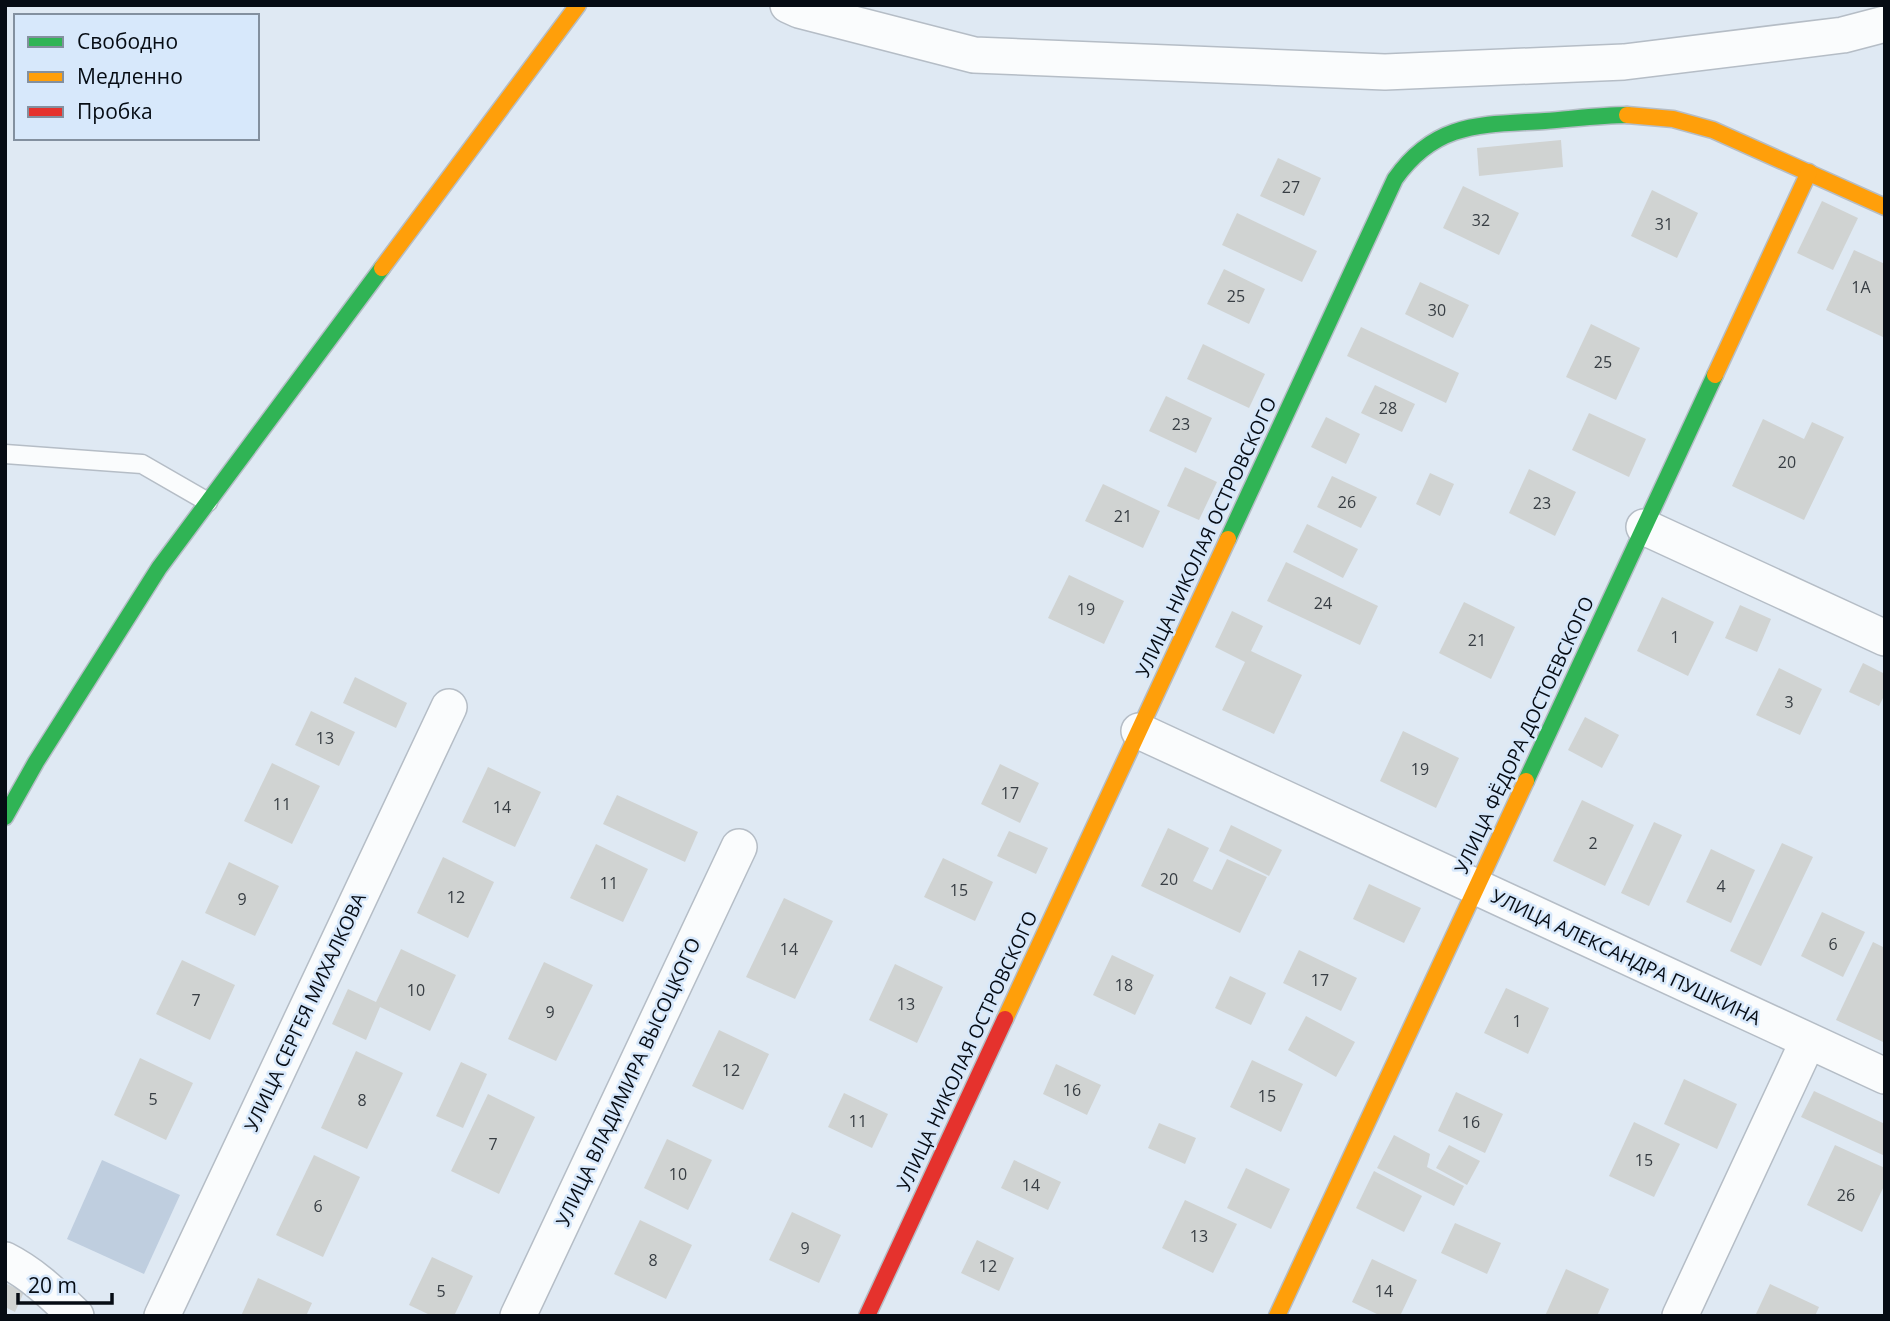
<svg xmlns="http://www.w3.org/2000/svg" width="1890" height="1321" viewBox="0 0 1890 1321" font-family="'Open Sans',sans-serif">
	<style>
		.green { fill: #bfcedf }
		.building { fill: #d0d3d2 }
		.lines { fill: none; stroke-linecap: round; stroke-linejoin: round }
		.lane-casing { stroke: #b5bdc6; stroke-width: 21 }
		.street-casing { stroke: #b5bdc6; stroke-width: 38 }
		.fast-casing { stroke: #b5bdc6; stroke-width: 19 }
		.slow-casing { stroke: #b5bdc6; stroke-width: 19 }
		.jam-casing { stroke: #b5bdc6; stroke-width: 19 }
		.lane { stroke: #fafcfd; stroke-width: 18 }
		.street { stroke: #fafcfd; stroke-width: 35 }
		.fast { stroke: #30b455; stroke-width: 16 }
		.slow { stroke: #ff9f0a; stroke-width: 16 }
		.jam { stroke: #e5322d; stroke-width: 16 }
		.labels { text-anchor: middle; stroke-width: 5; stroke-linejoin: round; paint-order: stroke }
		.number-label { font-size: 16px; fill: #383e44 }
		.street-label { font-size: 19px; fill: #060c14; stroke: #d7e8fb }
	</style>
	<rect width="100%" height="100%" fill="#dfe9f3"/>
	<polygon class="green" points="102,1160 180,1195 144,1274 67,1239"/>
	<g class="building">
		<polygon points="1561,140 1563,167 1479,176 1477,148"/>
		<polygon points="1278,158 1321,178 1304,216 1260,196"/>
		<polygon points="1463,186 1519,213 1499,255 1443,228"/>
		<polygon points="1652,190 1698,213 1677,258 1631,236"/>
		<polygon points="1822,201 1858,218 1833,270 1797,253"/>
		<polygon points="1237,213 1317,251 1302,282 1222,245"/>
		<polygon points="1854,250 1885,264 1885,338 1826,310"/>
		<polygon points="1224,269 1265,289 1249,324 1207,304"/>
		<polygon points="1420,282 1469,305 1453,338 1405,314"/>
		<polygon points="1591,324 1640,348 1616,400 1566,377"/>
		<polygon points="1361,327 1459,373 1446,403 1347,356"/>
		<polygon points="1203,344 1265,374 1249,408 1187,379"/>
		<polygon points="1375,385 1415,404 1402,432 1361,413"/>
		<polygon points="1166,396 1212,418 1196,453 1149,431"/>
		<polygon points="1589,413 1646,439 1629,477 1572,450"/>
		<polygon points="1326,417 1360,434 1346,464 1311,447"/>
		<polygon points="1763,419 1804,439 1812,422 1844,437 1804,520 1732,486"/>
		<polygon points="1185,467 1217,482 1199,520 1167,506"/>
		<polygon points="1529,469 1576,492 1555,536 1509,513"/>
		<polygon points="1430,473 1454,484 1440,516 1416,504"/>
		<polygon points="1332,476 1377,497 1361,528 1317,507"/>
		<polygon points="1103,484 1160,511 1143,548 1085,521"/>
		<polygon points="1307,524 1358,549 1343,578 1293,552"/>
		<polygon points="1286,562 1378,606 1360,645 1267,601"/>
		<polygon points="1069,575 1124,601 1104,644 1048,618"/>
		<polygon points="1662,597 1714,622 1688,676 1637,651"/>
		<polygon points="1464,602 1515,627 1491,679 1439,653"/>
		<polygon points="1740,605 1771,619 1757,652 1725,638"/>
		<polygon points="1232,611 1263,626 1251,651 1302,675 1274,734 1222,710 1245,662 1215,647"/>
		<polygon points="1863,663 1885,674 1885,694 1879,706 1849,692"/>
		<polygon points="1779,668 1822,689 1800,735 1756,715"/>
		<polygon points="355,677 407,703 396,728 343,703"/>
		<polygon points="311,711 355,732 339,766 295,745"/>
		<polygon points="1585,717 1619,735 1602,768 1568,750"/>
		<polygon points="1403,731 1459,758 1436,808 1380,781"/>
		<polygon points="272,763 320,786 292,844 244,821"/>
		<polygon points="1000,764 1039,783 1020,823 981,804"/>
		<polygon points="488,767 541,792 515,847 462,822"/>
		<polygon points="617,795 698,832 685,862 603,824"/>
		<polygon points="1582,800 1634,825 1605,886 1553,861"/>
		<polygon points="1654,822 1682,835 1649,906 1621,893"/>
		<polygon points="1231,825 1282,850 1269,876 1219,851"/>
		<polygon points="1168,828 1209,848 1193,881 1212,890 1227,859 1267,877 1240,933 1141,886"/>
		<polygon points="1009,831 1048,848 1036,874 997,856"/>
		<polygon points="1782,843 1813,857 1761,966 1730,951"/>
		<polygon points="596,844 648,869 623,922 570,898"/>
		<polygon points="1711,849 1755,870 1731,923 1686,902"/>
		<polygon points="443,857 494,882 468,938 417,913"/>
		<polygon points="943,858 993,882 975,921 924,897"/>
		<polygon points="229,862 279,886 255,936 205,913"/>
		<polygon points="1369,884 1421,908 1404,943 1353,919"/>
		<polygon points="784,898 833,921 795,999 746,977"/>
		<polygon points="1822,912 1865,932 1843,977 1801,956"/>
		<polygon points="1873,942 1885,948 1885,1038 1883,1042 1836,1020"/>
		<polygon points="401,949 456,975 430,1031 380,1007 366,1040 332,1024 348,989 376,1002"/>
		<polygon points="1299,950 1357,978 1341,1011 1283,983"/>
		<polygon points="1112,955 1154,975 1135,1015 1093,995"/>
		<polygon points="182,960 235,985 210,1040 156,1014"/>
		<polygon points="544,962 593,985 556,1061 508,1039"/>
		<polygon points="895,964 943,987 917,1043 869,1020"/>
		<polygon points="1230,976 1266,993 1251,1025 1215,1008"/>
		<polygon points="1506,988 1549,1008 1528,1054 1484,1033"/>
		<polygon points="1306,1016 1355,1042 1336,1077 1288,1050"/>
		<polygon points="719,1030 769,1054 743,1110 692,1086"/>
		<polygon points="356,1051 403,1073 367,1149 321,1128"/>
		<polygon points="140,1058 193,1083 166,1140 114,1115"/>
		<polygon points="1252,1060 1303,1084 1281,1132 1230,1107"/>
		<polygon points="461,1062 487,1074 463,1128 436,1116"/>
		<polygon points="1056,1064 1101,1085 1087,1115 1043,1094"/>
		<polygon points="1684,1079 1737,1104 1717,1149 1664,1124"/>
		<polygon points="1814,1091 1885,1124 1885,1156 1801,1117"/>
		<polygon points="1456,1092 1503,1114 1485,1153 1438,1131"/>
		<polygon points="844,1093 888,1114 872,1148 828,1127"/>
		<polygon points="488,1094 535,1117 499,1194 451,1171"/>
		<polygon points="1634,1122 1680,1144 1654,1197 1609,1176"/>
		<polygon points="1159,1123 1196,1138 1185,1164 1148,1148"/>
		<polygon points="1394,1135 1430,1154 1427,1167 1464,1186 1454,1206 1377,1168"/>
		<polygon points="667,1139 712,1160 688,1210 644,1188"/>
		<polygon points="1449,1145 1480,1161 1467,1185 1436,1168"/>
		<polygon points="1835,1145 1885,1168 1885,1184 1862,1232 1807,1205"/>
		<polygon points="314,1155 360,1177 323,1257 276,1235"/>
		<polygon points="1014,1160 1061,1182 1048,1210 1001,1188"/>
		<polygon points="1246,1168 1290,1189 1271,1229 1227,1208"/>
		<polygon points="1374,1171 1422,1196 1404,1232 1356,1208"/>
		<polygon points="1185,1200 1237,1224 1213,1273 1162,1248"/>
		<polygon points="792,1212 841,1235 819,1283 769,1260"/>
		<polygon points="640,1220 692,1245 666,1299 614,1274"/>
		<polygon points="1455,1223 1501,1243 1487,1274 1441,1253"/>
		<polygon points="977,1240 1014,1258 999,1291 961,1273"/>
		<polygon points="432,1257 473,1276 454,1316 432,1316 409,1305"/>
		<polygon points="1372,1259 1417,1280 1400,1316 1381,1316 1352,1302"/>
		<polygon points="1566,1269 1609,1289 1597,1316 1545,1316"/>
		<polygon points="258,1278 312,1303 306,1316 241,1316"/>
		<polygon points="5,1283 24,1292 15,1312 5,1307"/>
		<polygon points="1770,1284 1819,1307 1815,1316 1755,1316"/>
	</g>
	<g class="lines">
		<g class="lane-casing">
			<polyline id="lane" points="5,454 142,464 208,502"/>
		</g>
		<g class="street-casing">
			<g id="street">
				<polyline points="788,5 799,10 974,55 1385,72 1624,62 1843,35 1885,24"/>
				<polyline points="1644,527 1885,638"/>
				<polyline points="1139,731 1885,1076"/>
				<path d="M5,1260c28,14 49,35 71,56"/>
				<polyline points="162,1316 449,707"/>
				<polyline points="518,1316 739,847"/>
				<polyline points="1680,1316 1808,1041"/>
			</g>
		</g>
		<g class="fast-casing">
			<g id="fast">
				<path d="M1228,539l167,-360c41,-58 87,-54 150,-58 27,-2 55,-6 82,-6"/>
				<polyline points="1526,781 1715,375"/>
				<polyline points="5,817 36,762 159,568 382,268"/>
			</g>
		</g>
		<g class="slow-casing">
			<g id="slow">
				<polyline points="1627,115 1673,119 1713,130 1885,207"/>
				<polyline points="382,268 578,5"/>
				<polyline points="1715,375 1809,172"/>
				<polyline points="1005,1019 1228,539"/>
				<polyline points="1277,1316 1526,781"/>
			</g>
		</g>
		<g class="jam-casing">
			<polyline id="jam" points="867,1316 1005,1019"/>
		</g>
		<use href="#lane" class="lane"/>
		<use href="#street" class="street"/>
		<use href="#fast" class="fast"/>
		<use href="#slow" class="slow"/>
		<use href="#jam" class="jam"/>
	</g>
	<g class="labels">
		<g class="number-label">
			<text x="1291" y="193">27</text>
			<text x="1481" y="226">32</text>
			<text x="1664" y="230">31</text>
			<text x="1861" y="293">1А</text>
			<text x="1236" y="302">25</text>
			<text x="1437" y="316">30</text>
			<text x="1603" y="368">25</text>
			<text x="1388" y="414">28</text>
			<text x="1181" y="430">23</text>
			<text x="1787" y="468">20</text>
			<text x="1347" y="508">26</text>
			<text x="1542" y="509">23</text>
			<text x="1123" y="522">21</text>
			<text x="1323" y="609">24</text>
			<text x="1086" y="615">19</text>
			<text x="1675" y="643">1</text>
			<text x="1477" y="646">21</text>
			<text x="1789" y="708">3</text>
			<text x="325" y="744">13</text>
			<text x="1420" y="775">19</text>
			<text x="1010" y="799">17</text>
			<text x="282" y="810">11</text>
			<text x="502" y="813">14</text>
			<text x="1593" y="849">2</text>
			<text x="1169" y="885">20</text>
			<text x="609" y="889">11</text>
			<text x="1721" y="892">4</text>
			<text x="959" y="896">15</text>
			<text x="456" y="903">12</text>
			<text x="242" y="905">9</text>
			<text x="1833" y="950">6</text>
			<text x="789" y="955">14</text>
			<text x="1320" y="986">17</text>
			<text x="1124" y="991">18</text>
			<text x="416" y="996">10</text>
			<text x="196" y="1006">7</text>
			<text x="906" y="1010">13</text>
			<text x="550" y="1018">9</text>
			<text x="1517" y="1027">1</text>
			<text x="731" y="1076">12</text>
			<text x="1072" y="1096">16</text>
			<text x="1267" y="1102">15</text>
			<text x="153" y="1105">5</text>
			<text x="362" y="1106">8</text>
			<text x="858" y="1127">11</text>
			<text x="1471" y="1128">16</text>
			<text x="493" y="1150">7</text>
			<text x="1644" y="1166">15</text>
			<text x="678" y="1180">10</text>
			<text x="1031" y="1191">14</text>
			<text x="1846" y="1201">26</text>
			<text x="318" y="1212">6</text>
			<text x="1199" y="1242">13</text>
			<text x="805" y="1254">9</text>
			<text x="653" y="1266">8</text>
			<text x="988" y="1272">12</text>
			<text x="441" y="1297">5</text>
			<text x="1384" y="1297">14</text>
		</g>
		<g class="street-label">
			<text transform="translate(1206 537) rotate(-65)" y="7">УЛИЦА НИКОЛАЯ ОСТРОВСКОГО</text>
			<text transform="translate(1524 735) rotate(-65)" y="7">УЛИЦА ФЁДОРА ДОСТОЕВСКОГО</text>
			<text transform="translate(1626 957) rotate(25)" y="7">УЛИЦА АЛЕКСАНДРА ПУШКИНА</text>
			<text transform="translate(305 1012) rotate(-65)" y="7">УЛИЦА СЕРГЕЯ МИХАЛКОВА</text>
			<text transform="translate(967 1051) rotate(-65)" y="7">УЛИЦА НИКОЛАЯ ОСТРОВСКОГО</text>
			<text transform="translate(628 1082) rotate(-65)" y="7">УЛИЦА ВЛАДИМИРА ВЫСОЦКОГО</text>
		</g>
	</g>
	<rect width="1890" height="1321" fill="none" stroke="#060c14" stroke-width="14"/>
	<rect x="14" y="14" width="245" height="126" fill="#d7e8fb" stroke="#83909f" stroke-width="2"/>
	<rect x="28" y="37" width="35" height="10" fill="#30b455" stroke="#83909f" stroke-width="2"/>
	<text x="77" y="49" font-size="21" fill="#060c14">Свободно</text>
	<rect x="28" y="72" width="35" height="10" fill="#ff9f0a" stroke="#83909f" stroke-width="2"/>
	<text x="77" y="84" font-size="21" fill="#060c14">Медленно</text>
	<rect x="28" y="107" width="35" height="10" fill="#e5322d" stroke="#83909f" stroke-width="2"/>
	<text x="77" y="119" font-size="21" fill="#060c14">Пробка</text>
	<path d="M18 1293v10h94v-10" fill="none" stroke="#060c14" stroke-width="3.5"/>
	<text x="28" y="1293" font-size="21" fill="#060c14" stroke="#d7e8fb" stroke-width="5" paint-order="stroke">20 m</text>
</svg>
